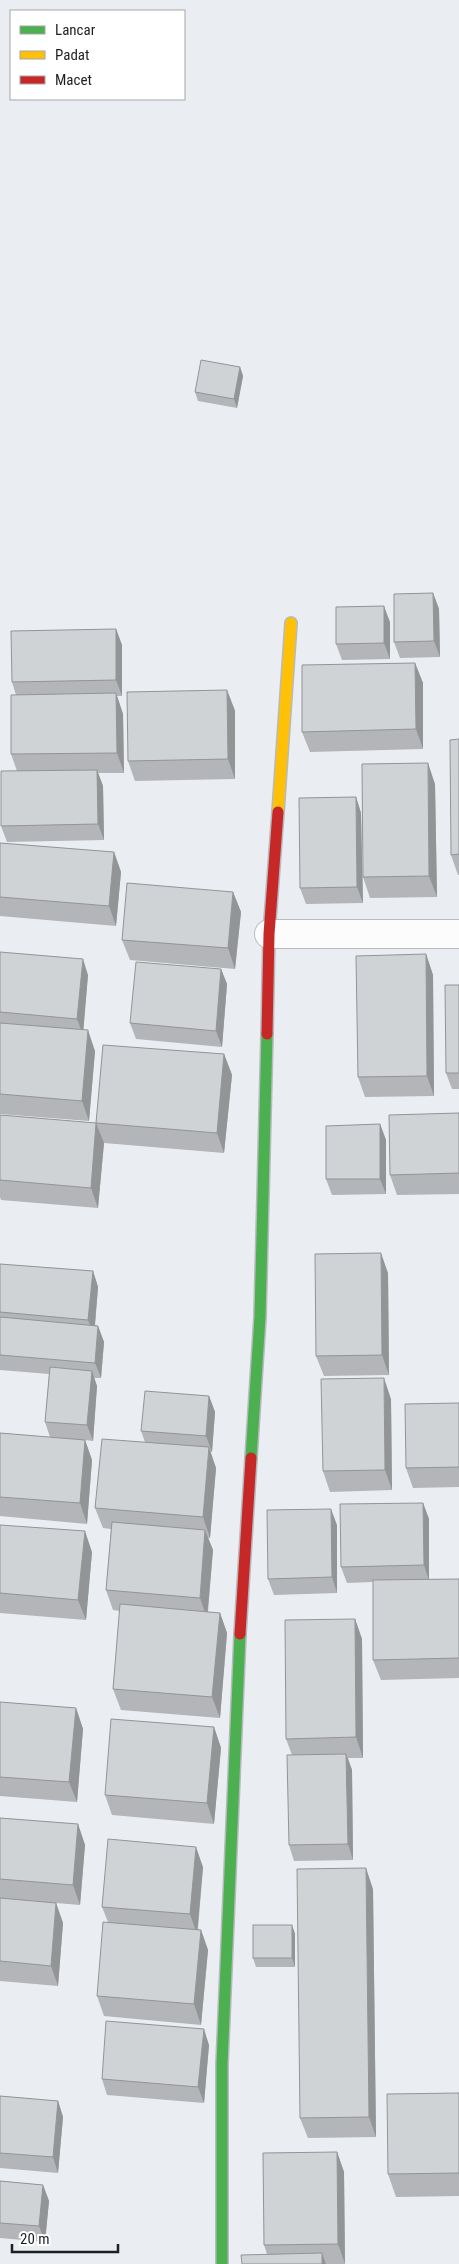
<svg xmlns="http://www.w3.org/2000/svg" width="459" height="2264" viewBox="0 0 459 2264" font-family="'Roboto Condensed',sans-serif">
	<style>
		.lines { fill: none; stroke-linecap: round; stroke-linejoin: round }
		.street-casing { stroke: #b7babd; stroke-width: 30 }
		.fast-casing { stroke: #b7babd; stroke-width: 14 }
		.slow-casing { stroke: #b7babd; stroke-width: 14 }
		.jam-casing { stroke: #b7babd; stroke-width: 14 }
		.street { stroke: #fcfcfd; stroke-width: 28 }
		.fast { stroke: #4caf50; stroke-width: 11 }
		.slow { stroke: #ffc107; stroke-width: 11 }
		.jam { stroke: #c62828; stroke-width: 11 }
		.wall { fill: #b3b5b8 }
		.shaded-wall { fill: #929496 }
		.building { fill: #d0d3d6; stroke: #929496 }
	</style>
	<rect width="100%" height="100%" fill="#eaeef2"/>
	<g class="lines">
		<g class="street-casing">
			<polyline id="street" points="269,934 459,934"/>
		</g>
		<g class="fast-casing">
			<g id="fast">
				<polyline points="251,1458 260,1317 267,1034"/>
				<polyline points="222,2264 222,2064 240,1634"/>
			</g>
		</g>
		<g class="slow-casing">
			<polyline id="slow" points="278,812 291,623"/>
		</g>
		<g class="jam-casing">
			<g id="jam">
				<polyline points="267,1034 269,934 278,812"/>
				<polyline points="240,1634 251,1458"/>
			</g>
		</g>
		<use href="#street" class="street"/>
		<use href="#fast" class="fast"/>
		<use href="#slow" class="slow"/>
		<use href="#jam" class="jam"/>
	</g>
	<g class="wall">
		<polygon points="240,367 243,376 237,408 198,401 195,392"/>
		<polygon points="433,593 439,609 440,657 400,658 394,642"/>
		<polygon points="390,622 390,659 342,660 336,644"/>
		<polygon points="116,629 122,645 122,696 117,696 123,714 124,773 98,773 103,786 104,840 7,842 1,826 17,771 11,754 16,695 12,682"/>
		<polygon points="415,663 423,683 423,749 310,752 302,732"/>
		<polygon points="227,690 235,711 235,779 135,781 128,761"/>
		<polygon points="459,739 459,875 458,875 451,855"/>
		<polygon points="435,784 437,897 370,898 363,877"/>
		<polygon points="356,797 361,813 363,903 306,904 300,888"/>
		<polygon points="0,843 114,852 121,872 116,926 0,916"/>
		<polygon points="233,892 241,912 235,969 130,960 122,940"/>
		<polygon points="0,952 88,975 83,1030 95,1051 89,1121 0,1114"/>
		<polygon points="426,954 433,975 434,1096 365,1097 358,1077"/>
		<polygon points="221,969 227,984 222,1047 136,1039 130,1023"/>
		<polygon points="459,985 459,1089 452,1089 446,1073"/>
		<polygon points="224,1054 232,1075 224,1153 104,1143 98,1208 1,1200 0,1197 0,1115 96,1123"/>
		<polygon points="459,1113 459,1194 397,1195 390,1175"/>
		<polygon points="380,1124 386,1140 386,1194 332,1195 326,1179"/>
		<polygon points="0,1264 93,1271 98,1287 95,1325 98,1326 104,1342 101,1378 94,1378 97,1386 93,1441 85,1440 92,1460 87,1524 0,1516 0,1433 50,1437 45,1422 49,1374 0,1370"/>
		<polygon points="388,1273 389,1375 324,1376 316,1356"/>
		<polygon points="209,1396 215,1412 212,1452 210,1452 216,1468 210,1538 208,1538 213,1550 208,1612 220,1613 227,1633 220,1718 121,1710 113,1689 120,1611 113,1610 106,1590 111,1529 103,1528 95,1508 145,1442 141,1431"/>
		<polygon points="391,1399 392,1490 330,1492 323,1471"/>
		<polygon points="459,1403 459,1487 413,1488 406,1468"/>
		<polygon points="423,1503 429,1519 429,1579 459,1579 459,1678 381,1680 373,1660 373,1582 347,1583 341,1567"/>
		<polygon points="0,1525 92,1552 86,1620 0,1613"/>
		<polygon points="337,1525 337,1593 274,1595 268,1579"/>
		<polygon points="355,1619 362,1639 363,1758 348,1758 352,1770 353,1860 294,1861 289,1845 292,1755 286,1739"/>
		<polygon points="0,1702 76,1708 83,1729 77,1802 0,1796"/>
		<polygon points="214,1727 221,1748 214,1824 112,1815 105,1795"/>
		<polygon points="0,1818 78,1824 85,1845 80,1905 56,1903 63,1923 58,1986 0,1981"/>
		<polygon points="203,1867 198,1929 201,1930 208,1950 201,2025 104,2016 97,1996 108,1922 102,1907"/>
		<polygon points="373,1889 376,2137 308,2138 300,2118"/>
		<polygon points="292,1925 295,1934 295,1967 256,1967 253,1958"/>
		<polygon points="209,2045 204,2103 107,2095 102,2079"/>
		<polygon points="459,2093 459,2196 396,2197 388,2174"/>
		<polygon points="0,2096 58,2101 63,2117 58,2173 0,2168"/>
		<polygon points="337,2152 344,2172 345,2264 242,2264 267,2254 264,2245"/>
		<polygon points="0,2181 43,2185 49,2201 45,2242 0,2238"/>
	</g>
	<g class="shaded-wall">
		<polygon points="240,367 243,376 237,408 234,399"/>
		<polygon points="433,593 439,609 440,657 434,641"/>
		<polygon points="384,606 390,622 390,659 384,643"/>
		<polygon points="116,629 122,645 122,696 116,680"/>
		<polygon points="415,663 423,683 423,749 416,729"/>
		<polygon points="227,690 235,711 235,779 228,759"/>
		<polygon points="116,693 123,714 124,773 117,753"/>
		<polygon points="428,763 435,784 437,897 429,876"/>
		<polygon points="97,770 103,786 104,840 98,824"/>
		<polygon points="356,797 361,813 363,903 357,887"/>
		<polygon points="114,852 121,872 116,926 109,906"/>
		<polygon points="233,892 241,912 235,969 228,948"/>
		<polygon points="426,954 433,975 434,1096 427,1076"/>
		<polygon points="83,959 88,975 83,1035 77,1019"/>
		<polygon points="221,969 227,984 222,1047 216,1031"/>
		<polygon points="88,1030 95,1051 89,1121 82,1101"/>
		<polygon points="224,1054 232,1075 224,1153 217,1133"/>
		<polygon points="96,1123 104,1143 98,1208 91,1188"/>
		<polygon points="380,1124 386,1140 386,1194 380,1179"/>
		<polygon points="381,1253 388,1273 389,1375 382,1355"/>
		<polygon points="93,1271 98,1287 94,1336 88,1320"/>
		<polygon points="98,1326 104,1342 101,1378 95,1363"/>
		<polygon points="92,1371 97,1386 93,1441 87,1425"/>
		<polygon points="384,1378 391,1399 392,1490 385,1470"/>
		<polygon points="209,1396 215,1412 212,1452 206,1436"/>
		<polygon points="85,1440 92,1460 87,1524 80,1503"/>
		<polygon points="209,1447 216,1468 210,1538 203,1517"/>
		<polygon points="423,1503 429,1519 429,1581 424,1565"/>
		<polygon points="331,1509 337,1525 337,1593 332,1577"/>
		<polygon points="205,1530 213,1550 207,1618 200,1598"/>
		<polygon points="85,1531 92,1552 86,1620 78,1600"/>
		<polygon points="220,1613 227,1633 220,1718 212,1697"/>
		<polygon points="355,1619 362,1639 363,1758 356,1737"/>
		<polygon points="76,1708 83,1729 77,1802 69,1782"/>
		<polygon points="214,1727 221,1748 214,1824 207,1803"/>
		<polygon points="346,1754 352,1770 353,1860 348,1844"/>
		<polygon points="78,1824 85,1845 80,1905 73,1885"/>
		<polygon points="196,1847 203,1867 197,1934 190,1914"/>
		<polygon points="366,1868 373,1889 376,2137 369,2117"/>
		<polygon points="56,1903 63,1923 58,1986 51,1966"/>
		<polygon points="292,1925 295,1934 295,1967 292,1958"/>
		<polygon points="201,1930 208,1950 201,2025 194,2004"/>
		<polygon points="204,2029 209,2045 204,2103 198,2087"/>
		<polygon points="58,2101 63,2117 58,2173 53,2157"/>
		<polygon points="337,2152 344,2172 345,2264 338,2244"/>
		<polygon points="43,2185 49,2201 45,2242 39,2226"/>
		<polygon points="322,2253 326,2264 322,2264"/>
	</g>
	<g class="building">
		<polygon points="201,360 240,367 234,399 195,392"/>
		<polygon points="433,593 434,641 394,642 394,594"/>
		<polygon points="384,606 384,643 336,644 336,607"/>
		<polygon points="116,629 116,680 12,682 11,631"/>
		<polygon points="415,663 416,729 302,732 302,665"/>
		<polygon points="227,690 228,759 128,761 127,692"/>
		<polygon points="116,693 117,753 11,754 11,695"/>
		<polygon points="459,739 459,854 451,855 450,740"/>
		<polygon points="428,763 429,876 363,877 362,764"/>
		<polygon points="97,770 98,824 1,826 1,771"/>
		<polygon points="356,797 357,887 300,888 299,798"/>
		<polygon points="0,843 114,852 109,906 0,897"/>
		<polygon points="127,883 233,892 228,948 122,940"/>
		<polygon points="0,952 83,959 77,1019 0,1012"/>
		<polygon points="426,954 427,1076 358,1077 356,956"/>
		<polygon points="136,962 221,969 216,1031 130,1023"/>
		<polygon points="445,985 459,985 459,1073 446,1073"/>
		<polygon points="0,1023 88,1030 82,1101 0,1094"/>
		<polygon points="103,1045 224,1054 217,1133 96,1123"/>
		<polygon points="459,1113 459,1173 390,1175 389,1115"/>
		<polygon points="0,1115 96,1123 91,1188 0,1180"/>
		<polygon points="380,1124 380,1179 326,1179 326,1126"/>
		<polygon points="381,1253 382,1355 316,1356 315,1254"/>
		<polygon points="0,1264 93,1271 88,1320 0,1312"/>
		<polygon points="0,1317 98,1326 95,1363 0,1355"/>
		<polygon points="50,1367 92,1371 87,1425 45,1422"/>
		<polygon points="384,1378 385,1470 323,1471 321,1379"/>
		<polygon points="145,1391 209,1396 206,1436 141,1431"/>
		<polygon points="459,1403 459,1467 406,1468 405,1404"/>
		<polygon points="0,1433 85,1440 80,1503 0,1497"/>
		<polygon points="102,1439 209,1447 203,1517 95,1508"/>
		<polygon points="423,1503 424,1565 341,1567 340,1504"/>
		<polygon points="331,1509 332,1577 268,1579 267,1510"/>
		<polygon points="112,1522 205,1530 200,1598 106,1590"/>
		<polygon points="0,1525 85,1531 78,1600 0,1593"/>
		<polygon points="459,1579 459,1658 373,1660 373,1580"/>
		<polygon points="120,1604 220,1613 212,1697 113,1689"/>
		<polygon points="355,1619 356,1737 286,1739 285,1620"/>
		<polygon points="0,1702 76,1708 69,1782 0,1777"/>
		<polygon points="111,1719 214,1727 207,1803 105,1795"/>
		<polygon points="346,1754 348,1844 289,1845 287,1755"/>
		<polygon points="0,1818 78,1824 73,1885 0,1879"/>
		<polygon points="108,1839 196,1847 190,1914 102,1907"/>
		<polygon points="366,1868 369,2117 300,2118 297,1869"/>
		<polygon points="0,1898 56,1903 51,1966 0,1961"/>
		<polygon points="103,1922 201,1930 194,2004 97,1996"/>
		<rect x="253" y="1925" width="39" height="33"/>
		<polygon points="106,2021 204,2029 198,2087 102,2079"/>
		<polygon points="459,2093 459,2173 388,2174 387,2094"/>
		<polygon points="0,2096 58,2101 53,2157 0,2153"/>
		<polygon points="337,2152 338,2244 264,2245 263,2153"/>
		<polygon points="0,2181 43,2185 39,2226 0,2223"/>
		<polygon points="322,2253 322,2264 242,2264 241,2255"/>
	</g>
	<rect x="10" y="10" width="175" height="90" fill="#ffffff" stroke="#a5a5a7"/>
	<rect x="20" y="26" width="25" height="8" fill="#4caf50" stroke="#a5a5a7"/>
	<text x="55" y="35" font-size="15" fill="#1d1f22">Lancar</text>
	<rect x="20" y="51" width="25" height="8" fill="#ffc107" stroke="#a5a5a7"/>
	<text x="55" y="60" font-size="15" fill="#1d1f22">Padat</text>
	<rect x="20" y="76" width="25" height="8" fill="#c62828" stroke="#a5a5a7"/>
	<text x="55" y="85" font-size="15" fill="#1d1f22">Macet</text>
	<path d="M12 2244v8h106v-8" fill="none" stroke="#1d1f22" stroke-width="2.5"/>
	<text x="20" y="2244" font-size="15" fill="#1d1f22" stroke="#ffffff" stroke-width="4" paint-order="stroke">20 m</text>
</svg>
